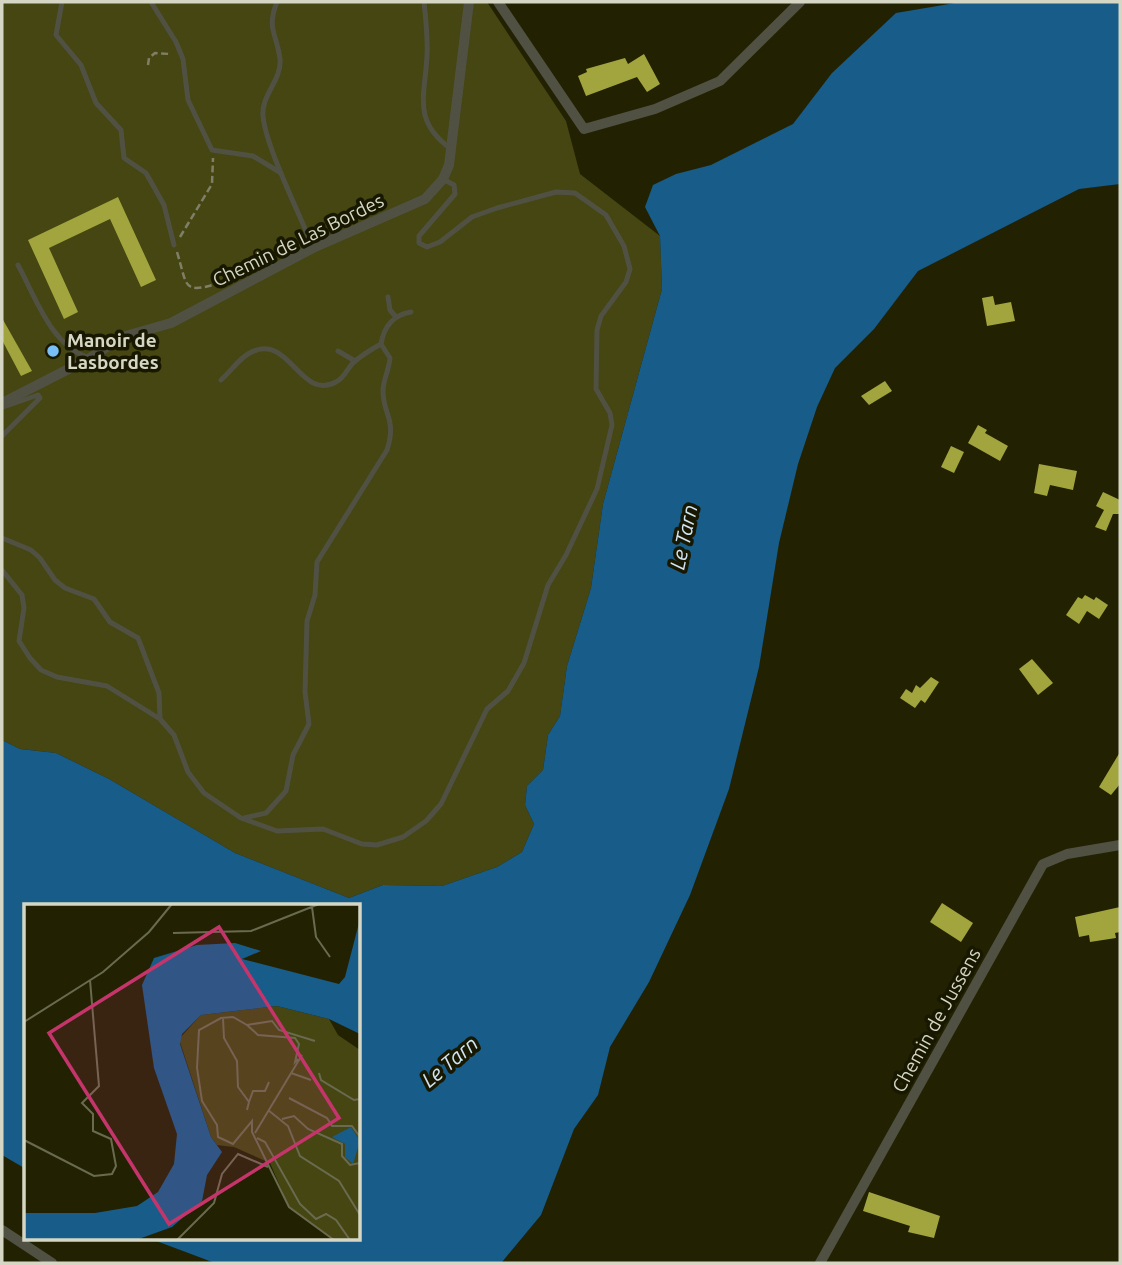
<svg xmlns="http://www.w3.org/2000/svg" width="1122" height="1265" viewBox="0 0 1122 1265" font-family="Ubuntu,sans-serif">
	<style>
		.green { fill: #454611 }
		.water { fill: #185c8a }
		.building { fill: #a2a43e }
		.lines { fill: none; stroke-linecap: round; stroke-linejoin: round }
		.path { stroke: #7e7f66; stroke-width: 2.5; stroke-dasharray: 7 3.5; stroke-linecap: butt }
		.lane { stroke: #505143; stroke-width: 5 }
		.street { stroke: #505143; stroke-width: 10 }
		.poi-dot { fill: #78bff7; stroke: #181800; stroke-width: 2.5 }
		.labels { text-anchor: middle; stroke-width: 7; stroke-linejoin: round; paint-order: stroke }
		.street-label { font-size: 19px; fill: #d5d7c4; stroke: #181800 }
		.poi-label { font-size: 19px; font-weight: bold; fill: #d5d7c4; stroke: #181800; text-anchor: start }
		.water-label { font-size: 21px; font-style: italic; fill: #d1e5f5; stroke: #181800 }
		.inset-road { fill: none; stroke: #6a6a50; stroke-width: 2 }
		.view { fill: #c5356b; fill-opacity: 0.15; stroke: #c5356b; stroke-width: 3.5 }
		.inset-edge { fill: none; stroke: #d5d7c4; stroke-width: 3.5 }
	</style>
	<rect width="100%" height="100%" fill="#222203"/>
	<polygon class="green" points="2,2 487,2 566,121 580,174 660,236 662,289 603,504 591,588 567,666 560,716 548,735 543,770 527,786 525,805 534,824 522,852 497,867 442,886 383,885 349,898 235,853 109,779 56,753 20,749 2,740"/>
	<polygon class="water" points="961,2 1120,2 1120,184 1079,189 918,271 874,329 835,368 817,407 798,464 779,543 759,667 729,789 690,895 649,982 610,1047 598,1095 574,1129 541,1215 502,1262 215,1263 151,1239 359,1239 359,906 26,906 26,1169 2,1155 2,740 20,749 56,753 109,779 235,853 349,898 383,885 442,886 497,867 522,852 534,824 525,805 527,786 543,770 548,735 560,716 567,666 591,588 603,504 662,289 660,236 645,207 653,185 676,174 711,165 793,124 832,73 896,13"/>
	<g class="building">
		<polygon points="644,54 660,84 647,92 637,77 586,96 578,76 587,72 586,69 625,58 628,64"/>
		<polygon points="118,197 156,280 141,287 110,219 49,248 78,312 64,319 28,240"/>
		<polygon points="993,296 995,305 1011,302 1015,321 987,326 982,298"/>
		<polygon points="2,318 32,371 21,376 2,340"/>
		<polygon points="885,381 892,391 869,405 861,396"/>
		<polygon points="978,425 987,430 985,433 1008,446 1000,461 968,443"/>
		<polygon points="951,446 964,452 954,473 941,467"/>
		<polygon points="1039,464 1077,471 1073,490 1050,485 1047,496 1034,493"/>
		<polygon points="1103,492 1120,500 1120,514 1113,514 1106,531 1095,527 1104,510 1096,506"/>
		<polygon points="1085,595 1094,600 1096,597 1108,605 1099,619 1087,611 1079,624 1066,615 1078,597 1082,599"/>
		<polygon points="1032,659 1053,683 1038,695 1019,669"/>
		<polygon points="931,677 939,682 925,703 921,700 915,708 900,698 906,689 912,693 916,685 920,688"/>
		<polygon points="1120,752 1120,784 1111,795 1099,787"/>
		<polygon points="942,903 973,923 961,942 930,922"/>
		<polygon points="1120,907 1120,932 1115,933 1116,938 1090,942 1089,935 1079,937 1075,917"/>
		<polygon points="869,1192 940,1216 934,1238 908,1232 910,1226 863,1211"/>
	</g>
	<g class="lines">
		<g class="path">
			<polyline points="148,65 149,58 155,53 170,54"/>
			<polyline points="180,237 212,184 213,158"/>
			<path d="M177,252c11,36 5,42 43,31"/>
		</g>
		<g class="lane">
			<polyline points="62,2 56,35 81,65 96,103 121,130 124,158 146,173 164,205 174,245"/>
			<polyline points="151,2 176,42 183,59 188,100 212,150 253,156 281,173"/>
			<path d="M277,2c-11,27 0,32 3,57 2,21 -19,36 -17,57 3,32 37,98 50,132"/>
			<path d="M424,2c2,18 4,36 3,54 -2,40 -15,65 24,93"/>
			<path d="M18,265c17,31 33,80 69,92"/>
			<polyline points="388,297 390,310 396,317"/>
			<polyline points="338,351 355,361"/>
			<path d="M221,380c9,-8 17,-20 27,-26 41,-25 51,48 88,28 9,-4 11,-14 18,-20 8,-7 18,-13 27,-18"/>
			<polyline points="2,436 40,398 38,395 3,407"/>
			<polyline points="2,538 31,550 40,558 55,580 65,588 94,599 110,622 138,638 159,693 160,719"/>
			<polyline points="2,570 22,595 24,608 19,641 30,658 41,670 57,677 107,686 160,719 174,735 188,772 204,793 241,818 277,831 323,829 362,844 377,845 403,837 426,821 441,804 487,709 508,691 524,663 548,585 566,555 597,489 612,425 610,413 596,389 597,330 601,316 626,282 630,269 624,246 606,215 575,193 556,192 497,208 472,217 440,242 427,247 419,243 419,236 455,194 454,185 443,179"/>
			<path d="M244,818l22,-5 20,-22 7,-36 16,-31 -4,-32 2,-71 8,-26 2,-33 70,-112c10,-31 -4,-35 -4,-59 0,-11 6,-21 7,-33l-9,-14c3,-18 12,-29 30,-32"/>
		</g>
		<g class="street">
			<polyline points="498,2 584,129 655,109 720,81 800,2"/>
			<polyline points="2,403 90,358 122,337 171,323 313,248 425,199 443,179 449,165 469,2"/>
			<polyline points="2,1230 52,1263"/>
			<polyline points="820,1263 1043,864 1067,854 1120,845"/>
		</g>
	</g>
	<circle class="poi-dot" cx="53" cy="351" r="7"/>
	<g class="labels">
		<g class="street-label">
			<text transform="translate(298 240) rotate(-26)" y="7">Chemin de Las Bordes</text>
			<text transform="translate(936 1020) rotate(-61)" y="7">Chemin de Jussens</text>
		</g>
		<g class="poi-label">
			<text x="67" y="347">Manoir de<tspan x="67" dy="22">Lasbordes</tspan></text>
		</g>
		<g class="water-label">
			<text transform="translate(684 537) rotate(-78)" y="7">Le Tarn</text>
			<text transform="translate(450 1062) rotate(-40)" y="7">Le Tarn</text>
		</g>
	</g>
	<g transform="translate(24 904)">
		<rect width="336" height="336" fill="#222203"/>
		<path d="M253,102l52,13 9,16 22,15v190h-26l-45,-33 -19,-44 -36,-16 -17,-2 -6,-8 -32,-98 22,-24z" fill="#454611"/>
		<path d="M336,15v115l-31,-15 -52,-13 -76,9 -19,19 -2,10 31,93 11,15 -15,23 -5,26 -30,26 -36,13h-112v-27h71l42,-7 21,-14 16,-28 3,-30 -23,-66 -12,-83 12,-27 43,-13 38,-2 26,8 -19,8 97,25 6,-7zM327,223l9,14 -7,23 -8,-7v-13l-13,-7z" fill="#185c8a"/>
		<path class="inset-road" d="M288,3l4,30 14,20M149,29l78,-2 68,-27M199,114l1,20 13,23 1,26 11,15 -2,8M0,118l79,-50 46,-40 23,-28M223,121l11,10 37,3 4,6 -4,18 3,-3M291,137l-36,-11 -7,-9 -25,4 -14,-8 -12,1 -22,12 -2,38 5,33 15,24 1,12 15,7 19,-23v11l37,75 45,33M267,169l20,7M295,169l2,7 33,20 6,-1M265,194l38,20 5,8h20l8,11M225,198l4,-11h12l4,-9M244,206l20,16 12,30 39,25 21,34M258,215l12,-3 14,13 34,15v12l8,9 10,-2M231,229l47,-78M233,234l8,4 35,62 16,15 10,-5 10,6 14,20M0,236l70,36 18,-2 4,-8 -5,-27 -18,-8v-17l-11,-11 17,-17 -9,-106M153,336l37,-37 8,-29 16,-20 30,13"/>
		<path class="view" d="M195,23l120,191 -170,106 -120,-191z"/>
		<rect width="336" height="336" class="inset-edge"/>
	</g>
	<rect width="1122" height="1265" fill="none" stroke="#d5d7c4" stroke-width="7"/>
</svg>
